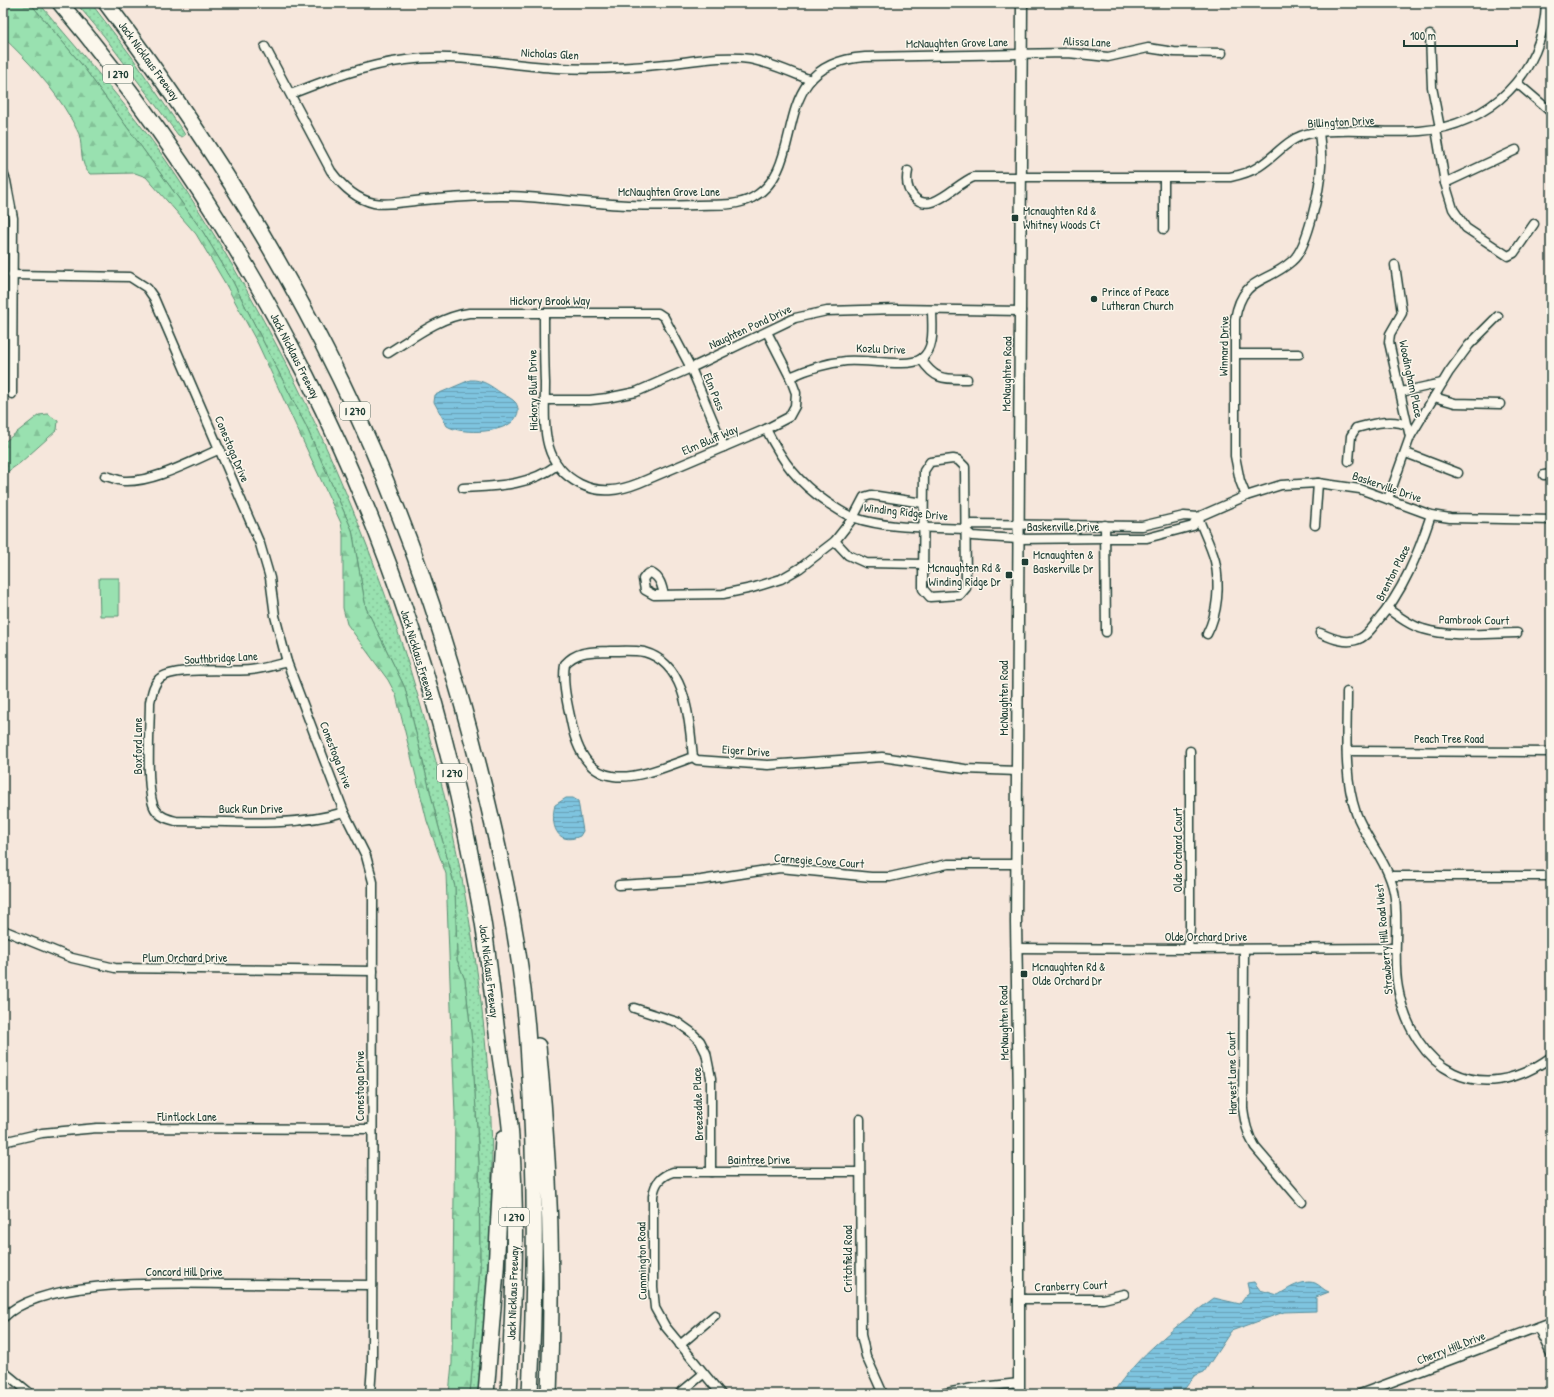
<svg xmlns="http://www.w3.org/2000/svg" width="1554" height="1397" viewBox="0 0 1554 1397" font-family="'Patrick Hand',sans-serif">
	<style>
		.grass { fill: url(#grass-dots); stroke: #5c8f72 }
		.forest { fill: url(#forest-firs); stroke: #5c8f72 }
		.park { fill: #99e1b0; stroke: #5c8f72 }
		.water { fill: url(#water-rules); stroke: #588e9b }
		.lines { fill: none; stroke-linecap: round; stroke-linejoin: round }
		.minor-casing { stroke: #1f3d34; stroke-width: 11 }
		.tertiary-casing { stroke: #1f3d34; stroke-width: 13 }
		.motorway-casing { stroke: #1f3d34; stroke-width: 18 }
		.minor { stroke: #fbf7ec; stroke-width: 8 }
		.tertiary { stroke: #fbf7ec; stroke-width: 10 }
		.motorway { stroke: #fbf7ec; stroke-width: 15 }
		.poi-dot { fill: #1f3d34; stroke: #fbf7ec; stroke-width: 1.5 }
		.labels { text-anchor: middle; stroke-width: 3; stroke-linejoin: round; paint-order: stroke }
		.shield { fill: #fbf7ec; stroke: #61756b; stroke-width: 1 }
		.shield-label { font-size: 11px; font-weight: bold; fill: #1f3d34 }
		.street-label { font-size: 12px; fill: #1f3d34; stroke: #fbf7ec }
		.poi-label { font-size: 12px; fill: #1f3d34; stroke: #fbf7ec; text-anchor: start }
	</style>
	<defs>
		<pattern id="grass-dots" width="8" height="8" patternUnits="userSpaceOnUse"><rect width="8" height="8" fill="#99e1b0"/><path d="M2 2h.1M6 6h.1" fill="none" stroke="#83c298" stroke-width="1.8" stroke-linecap="round"/></pattern>
		<pattern id="forest-firs" width="22" height="20" patternUnits="userSpaceOnUse"><rect width="22" height="20" fill="#99e1b0"/><path d="M5 1l3.5 6h-7zM16 11l3.5 6h-7z" fill="#83c298"/></pattern>
		<pattern id="water-rules" width="6" height="5" patternUnits="userSpaceOnUse"><rect width="6" height="5" fill="#7ec4df"/><path d="M0 2.5h6" fill="none" stroke="#67a0b6"/></pattern>
	</defs>
	<rect width="100%" height="100%" fill="#f6e7dc"/>
	<filter id="ink" filterUnits="userSpaceOnUse"><feTurbulence type="fractalNoise" baseFrequency=".025" numOctaves="2"/><feDisplacementMap in="SourceGraphic" scale="8" xChannelSelector="R" yChannelSelector="G"/><feConvolveMatrix kernelMatrix="1 2 1 2 8 2 1 2 1" color-interpolation-filters="sRGB"/></filter>
	<g filter="url(#ink)">
		<g class="grass">
			<path d="M30,3h9c43,52 90,103 128,159 186,273 302,608 323,938 6,98 -4,197 -12,294h-8l10,-126 -1,-105 -7,-121 -7,-62 -8,-20 -2,-73 -17,-63 -33,-136 -39,-80 -14,-78 -46,-104 -74,-146 -29,-48 -121,-167z"/>
			<polygon points="76,3 91,3 132,57 182,130 185,135 182,137 178,135 104,36"/>
		</g>
		<g class="forest">
			<path d="M3,3h27l52,62 121,167 29,48 74,146 46,104 14,78 39,80 33,136 17,63 2,73 8,20 7,62 7,121 1,105 -10,126h-21l3,-31 3,-248 -9,-241 -19,-53 -31,-126 -8,-15 -41,-56 -4,-16v-74l-2,-11 -83,-179 -33,-61 -29,-49 -50,-57 -11,-4 -45,1c-11,-10 -7,-27 -11,-40 -3,-6 -6,-12 -9,-17 -17,-30 -42,-56 -67,-80z"/>
			<polygon points="48,414 58,421 57,430 20,463 3,475 3,443 39,415"/>
		</g>
		<polygon class="park" points="99,578 119,578 119,616 100,616"/>
		<g class="water">
			<path d="M470,380c12,-1 21,6 31,13 4,2 12,6 15,10 2,4 3,8 1,12 -6,19 -56,20 -70,11l-13,-24 1,-7z"/>
			<path d="M566,798h7l5,3 5,30 -3,5c-24,11 -30,-13 -25,-31z"/>
			<path d="M1254,1282l6,8 18,5c10,-6 24,-16 37,-12 5,2 8,7 14,9l-13,5v14l-32,1 -53,19 -27,41 -10,4 -13,18h-69c28,-41 62,-66 102,-96l26,6 9,-12 -2,-9z"/>
		</g>
		<g class="lines">
			<g class="minor-casing">
				<g id="minor">
					<polyline points="1430,35 1432,87 1440,128"/>
					<path d="M265,47l66,124c11,15 24,28 43,32 15,3 34,-2 50,-3 24,-2 48,-4 73,-4 33,-1 67,5 101,7 32,3 65,3 98,2 17,-1 39,2 56,-7 60,-32 11,-134 113,-141l203,-4 40,4 40,-9 26,4 48,1"/>
					<polyline points="1517,83 1551,112"/>
					<path d="M291,94c38,-15 74,-29 115,-34 51,-7 101,5 151,8 36,2 73,0 109,-4 28,-3 57,-9 84,-5 21,4 41,13 60,21"/>
					<polyline points="1436,129 1445,183 1453,209 1466,228 1508,256 1514,253 1534,224"/>
					<path d="M908,171c-2,9 -1,19 6,26 18,19 42,-14 60,-20h256c10,-2 19,-4 28,-10 20,-12 28,-29 53,-34 35,-6 73,1 109,-2 69,-5 124,-58 126,-128"/>
					<polyline points="3,173 6,181 13,218 12,394"/>
					<polyline points="1445,183 1516,150"/>
					<polyline points="1164,229 1164,178"/>
					<polyline points="12,275 130,277 147,288 154,298 260,544 270,578 275,616 287,662 344,812 366,856 373,882 373,894 372,1365 370,1394"/>
					<path d="M544,313c0,23 0,46 1,70 0,39 -6,80 35,101 20,10 39,7 59,-1l127,-54 23,-12 6,-11 1,-13 -6,-16 -23,-45"/>
					<path d="M388,353c26,-16 51,-36 81,-40h189l6,4 27,51 33,79"/>
					<polyline points="1236,354 1299,354"/>
					<path d="M921,359c14,21 22,20 46,20"/>
					<path d="M790,377c18,-8 36,-14 56,-16 19,-2 63,7 75,-2 15,-10 11,-34 11,-49"/>
					<polyline points="1401,392 1442,383"/>
					<polyline points="1434,397 1455,403 1500,404"/>
					<polyline points="545,400 590,400 607,398 636,392 691,368 795,318 827,311 897,309 1021,311"/>
					<path d="M766,429c17,33 31,53 62,74 8,5 17,12 27,15 34,11 73,9 109,11l8,-5 170,2 42,-10 14,1 48,-21 35,-11 37,-2 42,6 71,26 19,3 101,2"/>
					<polyline points="1410,437 1449,372 1469,345 1498,316"/>
					<polyline points="1406,453 1458,473"/>
					<polygon points="953,459 958,460 965,467 966,588 960,595 930,597 923,589 923,584 924,471 930,462"/>
					<path d="M1349,461l2,-25 5,-8c16,-4 37,-10 52,-2"/>
					<polyline points="1544,475 1551,474"/>
					<path d="M105,476c6,1 12,4 18,5 30,2 69,-20 97,-32"/>
					<path d="M463,488c34,-2 66,-2 94,-23"/>
					<path d="M1246,496l-6,-15 -5,-25v-137c8,-44 30,-34 57,-58 16,-13 28,-73 29,-95 1,-11 -1,-23 -2,-34"/>
					<polyline points="1388,499 1410,437 1389,342 1390,334 1402,313 1395,265"/>
					<path d="M1198,517c5,14 13,29 17,44 5,23 3,52 -8,73"/>
					<polyline points="1105,525 1106,632"/>
					<polyline points="1315,525 1318,483"/>
					<polyline points="964,529 972,536 1018,539 1105,538 1147,538 1193,526 1198,517"/>
					<polyline points="835,541 848,555 866,563 923,564"/>
					<path d="M664,595c-2,-9 -4,-18 -13,-22l-4,1 -4,5 2,11 9,5 69,-1 29,-6 29,-9 19,-11 35,-27 18,-23 11,-21 7,-2 52,8"/>
					<path d="M1388,609c11,8 23,17 35,20 30,9 64,4 94,4"/>
					<path d="M1320,633c13,6 28,12 41,5 6,-3 11,-10 15,-15 27,-31 42,-69 55,-108"/>
					<path d="M287,662c-12,3 -24,7 -37,8 -20,2 -77,-4 -91,9 -6,6 -7,15 -9,23 0,22 -5,91 5,107 5,8 13,10 21,12 55,0 116,7 168,-9"/>
					<path d="M1347,692c0,40 -4,83 9,121 10,27 32,49 38,79 6,31 -2,65 4,96 15,82 82,121 153,69"/>
					<polyline points="1347,751 1551,752"/>
					<path d="M693,757c-4,-35 -5,-93 -49,-105 -10,-2 -23,-1 -34,-1 -18,1 -32,-1 -45,13 -3,19 2,38 6,57 15,80 67,56 122,36l4,3 71,5 114,-8 83,12 52,2"/>
					<polyline points="1390,876 1551,876"/>
					<polyline points="619,885 701,880 780,868 871,877 890,877 948,864 1016,864"/>
					<polyline points="3,930 72,958 115,968 373,971"/>
					<polyline points="1016,948 1188,949 1395,948"/>
					<polyline points="1188,949 1190,928 1190,751"/>
					<path d="M1244,949l-1,159c2,14 4,26 12,39l47,55"/>
					<polyline points="634,1008 677,1022 691,1032 700,1041 706,1053 711,1078 711,1172"/>
					<polyline points="860,1119 861,1335 866,1356 883,1394"/>
					<polyline points="3,1142 42,1133 97,1128 372,1129"/>
					<polyline points="1019,1299 1103,1299 1124,1294"/>
					<path d="M3,1318c40,-42 177,-34 233,-34 45,0 91,1 136,1"/>
					<polyline points="1538,1327 1551,1354"/>
					<polyline points="680,1345 715,1315"/>
					<polyline points="3,1371 31,1394"/>
					<polyline points="679,1394 703,1374"/>
					<path d="M721,1394l-56,-68 -10,-18 -2,-21v-91c2,-13 7,-20 20,-24h187"/>
					<polyline points="941,1394 973,1388 1019,1383"/>
					<polyline points="1360,1394 1551,1322"/>
				</g>
			</g>
			<g class="tertiary-casing">
				<polyline id="tertiary" points="1019,1394 1019,1100 1016,923 1022,3"/>
			</g>
			<g class="motorway-casing">
				<g id="motorway">
					<path d="M60,3c192,228 332,502 398,793 9,42 18,84 25,126 6,40 10,79 15,119 4,33 11,65 13,97 7,85 2,171 -2,256"/>
					<path d="M106,3c119,157 222,327 293,511 33,84 59,169 81,257 22,89 42,180 48,272 8,117 8,234 2,351"/>
					<path d="M538,1046c12,118 16,229 11,348"/>
					<polyline points="486,1394 496,1270 503,1139"/>
				</g>
			</g>
			<use href="#minor" class="minor"/>
			<use href="#tertiary" class="tertiary"/>
			<use href="#motorway" class="motorway"/>
		</g>
	</g>
	<g class="poi-dot">
		<rect x="1011" y="214" width="8" height="8" rx="2"/>
		<circle cx="1094" cy="299" r="4"/>
		<rect x="1021" y="558" width="8" height="8" rx="2"/>
		<rect x="1005" y="571" width="8" height="8" rx="2"/>
		<rect x="1020" y="970" width="8" height="8" rx="2"/>
	</g>
	<g class="labels">
		<g class="shield">
			<rect x="103" y="65" width="30" height="18" rx="3"/>
			<rect x="340" y="402" width="30" height="18" rx="3"/>
			<rect x="437" y="764" width="30" height="18" rx="3"/>
			<rect x="499" y="1208" width="30" height="18" rx="3"/>
		</g>
		<g class="shield-label">
			<text x="118" y="78">I 270</text>
			<text x="355" y="415">I 270</text>
			<text x="452" y="777">I 270</text>
			<text x="514" y="1221">I 270</text>
		</g>
		<g class="street-label">
			<text transform="translate(1087 42) rotate(2)" y="4">Alissa Lane</text>
			<text transform="translate(957 43) rotate(-1)" y="4">McNaughten Grove Lane</text>
			<text transform="translate(550 54) rotate(3)" y="4">Nicholas Glen</text>
			<text transform="translate(149 61) rotate(54)" y="4">Jack Nicklaus Freeway</text>
			<text transform="translate(1341 122) rotate(-3)" y="4">Billington Drive</text>
			<text x="669" y="196">McNaughten Grove Lane</text>
			<text x="550" y="305">Hickory Brook Way</text>
			<text transform="translate(750 327) rotate(-25)" y="4">Naughten Pond Drive</text>
			<text transform="translate(1224 346) rotate(-89)" y="4">Winnard Drive</text>
			<text transform="translate(881 349) rotate(2)" y="4">Kozlu Drive</text>
			<text transform="translate(295 356) rotate(63)" y="4">Jack Nicklaus Freeway</text>
			<text transform="translate(1007 374) rotate(-89)" y="4">McNaughten Road</text>
			<text transform="translate(1411 379) rotate(78)" y="4">Woodingham Place</text>
			<text transform="translate(533 390) rotate(-91)" y="4">Hickory Bluff Drive</text>
			<text transform="translate(714 392) rotate(68)" y="4">Elm Pass</text>
			<text transform="translate(710 440) rotate(-23)" y="4">Elm Bluff Way</text>
			<text transform="translate(232 449) rotate(67)" y="4">Conestoga Drive</text>
			<text transform="translate(1387 487) rotate(19)" y="4">Baskerville Drive</text>
			<text transform="translate(906 512) rotate(6)" y="4">Winding Ridge Drive</text>
			<text x="1063" y="531">Baskerville Drive</text>
			<text transform="translate(1393 573) rotate(-63)" y="4">Brenton Place</text>
			<text transform="translate(1474 620) rotate(1)" y="4">Pambrook Court</text>
			<text transform="translate(418 655) rotate(73)" y="4">Jack Nicklaus Freeway</text>
			<text transform="translate(221 658) rotate(-3)" y="4">Southbridge Lane</text>
			<text transform="translate(1004 698) rotate(-90)" y="4">McNaughten Road</text>
			<text x="1449" y="743">Peach Tree Road</text>
			<text transform="translate(138 746) rotate(-90)" y="4">Boxford Lane</text>
			<text transform="translate(746 751) rotate(4)" y="4">Eiger Drive</text>
			<text transform="translate(336 755) rotate(69)" y="4">Conestoga Drive</text>
			<text x="251" y="813">Buck Run Drive</text>
			<text transform="translate(1178 850) rotate(-90)" y="4">Olde Orchard Court</text>
			<text transform="translate(819 861) rotate(4)" y="4">Carnegie Cove Court</text>
			<text x="1206" y="941">Olde Orchard Drive</text>
			<text transform="translate(1384 939) rotate(-95)" y="4">Strawberry Hill Road West</text>
			<text x="185" y="962">Plum Orchard Drive</text>
			<text transform="translate(489 971) rotate(83)" y="4">Jack Nicklaus Freeway</text>
			<text transform="translate(1004 1023) rotate(-91)" y="4">McNaughten Road</text>
			<text transform="translate(1232 1073) rotate(-91)" y="4">Harvest Lane Court</text>
			<text transform="translate(360 1086) rotate(-90)" y="4">Conestoga Drive</text>
			<text transform="translate(698 1104) rotate(-92)" y="4">Breezedale Place</text>
			<text x="187" y="1121">Flintlock Lane</text>
			<text x="759" y="1164">Baintree Drive</text>
			<text transform="translate(848 1259) rotate(-90)" y="4">Critchfield Road</text>
			<text transform="translate(642 1261) rotate(-91)" y="4">Cummington Road</text>
			<text x="184" y="1276">Concord Hill Drive</text>
			<text transform="translate(1071 1286) rotate(-2)" y="4">Cranberry Court</text>
			<text transform="translate(513 1293) rotate(-88)" y="4">Jack Nicklaus Freeway</text>
			<text transform="translate(1451 1348) rotate(-21)" y="4">Cherry Hill Drive</text>
		</g>
		<g class="poi-label">
			<text x="1023" y="215">Mcnaughten Rd &amp;<tspan x="1023" dy="14">Whitney Woods Ct</tspan></text>
			<text x="1102" y="296">Prince of Peace<tspan x="1102" dy="14">Lutheran Church</tspan></text>
			<text x="1033" y="559">Mcnaughten &amp;<tspan x="1033" dy="14">Baskerville Dr</tspan></text>
			<text x="1001" y="572" text-anchor="end">Mcnaughten Rd &amp;<tspan x="1001" dy="14">Winding Ridge Dr</tspan></text>
			<text x="1032" y="971">Mcnaughten Rd &amp;<tspan x="1032" dy="14">Olde Orchard Dr</tspan></text>
		</g>
	</g>
	<rect width="1554" height="1397" fill="none" stroke="#fbf7ec" stroke-width="16"/>
	<rect x="8" y="8" width="1538" height="1381" fill="none" stroke="#1f3d34" stroke-width="1.5" filter="url(#ink)"/>
	<path d="M1404 40v6h113v-6" fill="none" stroke="#1f3d34" stroke-width="2"/>
	<text x="1410" y="40" font-size="12" fill="#1f3d34" stroke="#fbf7ec" stroke-width="3" paint-order="stroke">100 m</text>
</svg>
